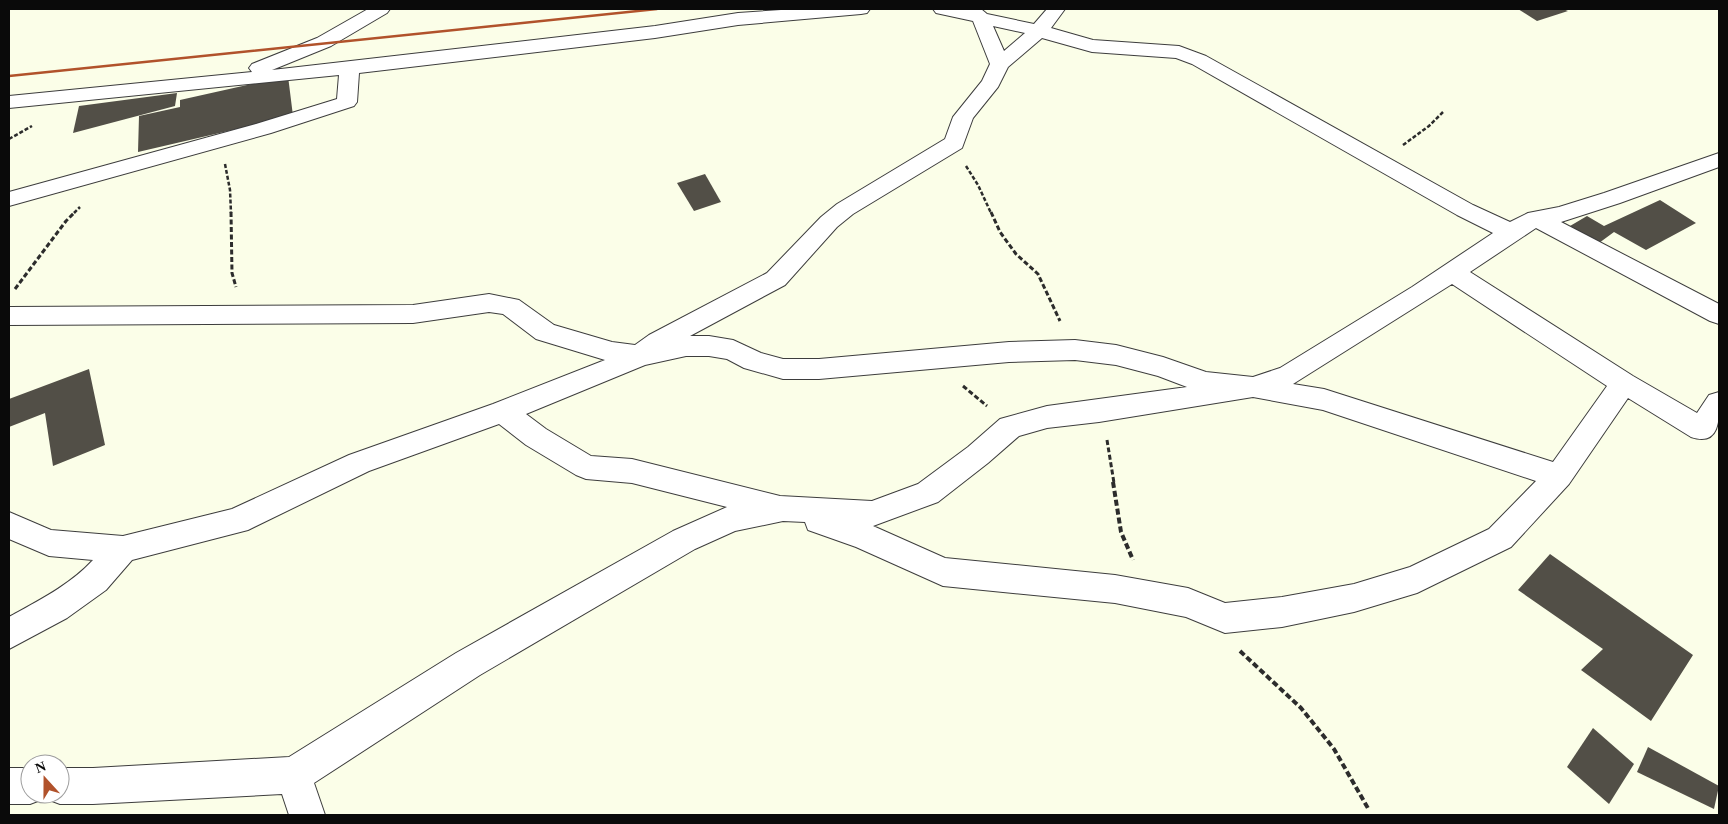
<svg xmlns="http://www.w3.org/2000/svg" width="1728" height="824" viewBox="0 0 1728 824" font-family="Georgia,serif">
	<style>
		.building { fill: #524f47 }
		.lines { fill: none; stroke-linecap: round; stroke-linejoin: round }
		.minor-casing { stroke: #3d3d3d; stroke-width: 2 }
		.path-far2 { stroke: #2c2c2c; stroke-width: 2.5; stroke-dasharray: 4 2; stroke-linecap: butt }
		.path-far1 { stroke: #2c2c2c; stroke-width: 3; stroke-dasharray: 5 2.5; stroke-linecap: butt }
		.path { stroke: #2c2c2c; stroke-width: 4; stroke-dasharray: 6 3; stroke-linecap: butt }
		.minor { fill: #fff; fill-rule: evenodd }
		.rail { stroke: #b1522b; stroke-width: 2.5 }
	</style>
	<rect width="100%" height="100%" fill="#fbfee8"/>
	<g class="building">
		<polygon points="1518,9 1563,9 1568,11 1537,21"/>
		<polygon points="288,76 293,116 138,152 139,116 180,107 180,100"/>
		<polygon points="177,93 175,106 73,133 79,106"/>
		<polygon points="705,174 721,202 694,211 677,183"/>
		<polygon points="1660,200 1696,223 1646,250 1614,232 1599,243 1570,226 1587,216 1604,226"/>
		<polygon points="89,369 105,445 53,466 45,413 9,427 9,399"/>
		<polygon points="1550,554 1693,655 1651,721 1581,670 1603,649 1518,590"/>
		<polygon points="1593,728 1634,764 1609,804 1567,767"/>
		<polygon points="1648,747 1719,786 1714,809 1637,772"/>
	</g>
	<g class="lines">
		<g class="minor-casing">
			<g id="minor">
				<polygon points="368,9 390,9 387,13 331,46 272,70 655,26 738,13 796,9 870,9 867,13 861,14 738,25 655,38 359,73 357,102 354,106 271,133 9,206 9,192 256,124 337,99 339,75 9,108 9,96 252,72 249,68 252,64 317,38"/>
				<path d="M933,9h48l6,5 47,10 13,-15h18l-14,19 42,12 86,6 27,10 267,149 37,17 18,-9 31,-6 45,-14 115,-40v14l-99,36 -59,19 158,82v20l-9,-3 -174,-93 -66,44 163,104 64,37 12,-18 10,-3c0,21 4,56 -28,45l-63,-39 -59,86 -58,63 -94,46 -63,19 -72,15 -57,6 -39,-16 -71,-14 -172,-17 -87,-39 -48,-17 -3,-8 -22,-1 -48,10 -40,18 -215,126 -166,108 11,32h-36l-7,-21 -189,10h-33l-13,-5 -2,-5h15v-26h33l196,-11 167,-104 217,-122 54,-24 -95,-24 -46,-4 -10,-4 -50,-30 -27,-21 -130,47 -121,59 -116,30 -26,30 -39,28 -58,31v-32c29,-16 61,-32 84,-57l-44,-4 -40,-17v-27l42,18 72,6 109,-27 117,-54 144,-51 112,-44 -69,-21 -33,-25 -14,-2 -76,11 -404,2v-18l404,-2 76,-11 30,6 35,25 58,17 23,3 14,-10 118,-62 54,-56 16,-13 108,-65 8,-22 29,-36 8,-17 -17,-43 -37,-8zM993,26l32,7 -21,18zM1042,38l50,14 84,6 16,6 265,151 36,18 -81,54 -132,81 -27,9 -47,-5 -43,-15 -47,-12 -41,-5 -66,2 -190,17h-36l-22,-6 -28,-13 -24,-4h-19l95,-51 52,-58 16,-13 109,-66 11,-30 25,-31 10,-20zM1452,284l155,102 -54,76 -229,-73 -31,-5zM686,356h23l18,3 17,9 39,11h36l190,-17 66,-2 41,5 42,11 29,11 -140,19 -47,13 -32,28 -50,37 -46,17 -92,-5 -148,-37 -41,-3 -45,-27 -20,-15 119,-49zM1253,397l70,13 213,71 -47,48 -79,38 -56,17 -72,13 -57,6 -37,-15 -73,-13 -170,-17 -72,-32 65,-24 50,-39 31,-27 28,-8 52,-6z"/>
				<polygon points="9,768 30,768 30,794 45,794 43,799 30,804 9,804"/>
			</g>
		</g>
		<g class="path-far2">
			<polyline points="9,139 32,126"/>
			<polyline points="1403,145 1429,126 1443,112"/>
			<polyline points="225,164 230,190 231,213"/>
			<polyline points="966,166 978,185 991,213"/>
			<polyline points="74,213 80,207"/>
		</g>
		<g class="path-far1">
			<polyline points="231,212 232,273 236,287"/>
			<polyline points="991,212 1000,232 1016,254 1038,274 1060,321"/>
			<polyline points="15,289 66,221 75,212"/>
			<polyline points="963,386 987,406"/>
			<polyline points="1107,440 1114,483"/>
		</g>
		<g class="path">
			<polyline points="1113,482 1121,532 1133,560"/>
			<polyline points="1240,651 1301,708 1334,749 1369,810"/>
		</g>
		<use href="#minor" class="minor"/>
		<polyline class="rail" points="9,76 657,9"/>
	</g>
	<rect width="1728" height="824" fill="none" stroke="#0a0a0a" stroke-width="20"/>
	<g transform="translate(45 779) rotate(339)"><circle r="24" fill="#ffffff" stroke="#9d9d9d"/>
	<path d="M0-4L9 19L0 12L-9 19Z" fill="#b1522b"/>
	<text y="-8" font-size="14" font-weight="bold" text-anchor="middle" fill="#0a0a0a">N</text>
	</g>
</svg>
